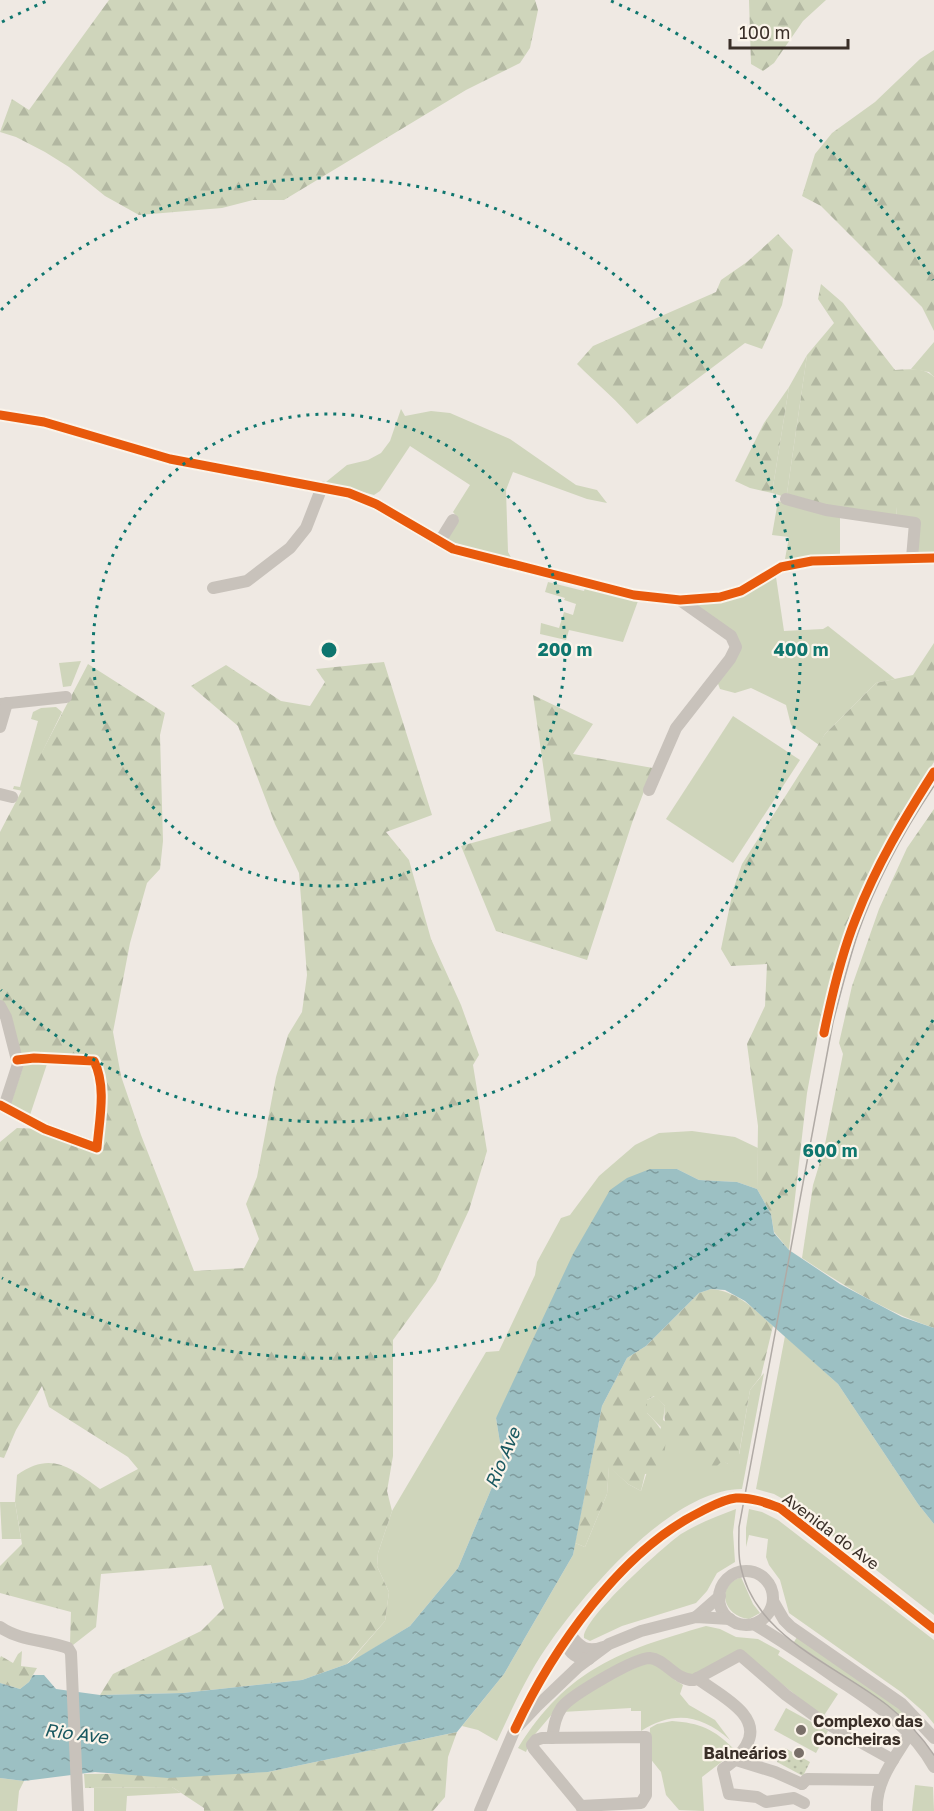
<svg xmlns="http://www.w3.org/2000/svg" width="934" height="1811" viewBox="0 0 934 1811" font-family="'Golos Text',sans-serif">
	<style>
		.green { fill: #cfd5bb }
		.forest { fill: url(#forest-firs) }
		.park { fill: url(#park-dots) }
		.water { fill: url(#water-ripples) }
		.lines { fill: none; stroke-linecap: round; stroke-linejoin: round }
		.minor { stroke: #c8c2bb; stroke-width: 12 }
		.tram { stroke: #b0aaa5; stroke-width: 1.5 }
		.cycleway-casing { stroke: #fbf4ea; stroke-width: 13 }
		.cycleway { stroke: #e8590c; stroke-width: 9 }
		.ring { fill: none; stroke: #0f766e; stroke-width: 3; stroke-dasharray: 3 6 }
		.poi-dot { fill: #797069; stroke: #fbf4ea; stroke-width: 2 }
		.labels { text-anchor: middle; stroke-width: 4.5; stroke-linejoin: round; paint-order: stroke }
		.street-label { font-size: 16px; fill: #3a2f28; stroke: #fbf4ea }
		.poi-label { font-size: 16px; font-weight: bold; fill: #3a2f28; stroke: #fbf4ea; text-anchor: start }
		.water-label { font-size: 18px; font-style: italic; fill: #195860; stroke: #fbf4ea }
		.centre { fill: #0f766e; stroke: #fbf4ea; stroke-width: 3 }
		.ring-label { font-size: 18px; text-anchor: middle; font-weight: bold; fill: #0f766e; stroke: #fbf4ea; stroke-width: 4.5; stroke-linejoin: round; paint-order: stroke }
	</style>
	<defs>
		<pattern id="forest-firs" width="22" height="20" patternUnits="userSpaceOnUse" patternTransform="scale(1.5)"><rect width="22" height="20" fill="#cfd5bb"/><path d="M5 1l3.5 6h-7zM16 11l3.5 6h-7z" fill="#b2b7a1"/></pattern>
		<pattern id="park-dots" width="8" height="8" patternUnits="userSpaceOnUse" patternTransform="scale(1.5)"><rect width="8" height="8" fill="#cfd5bb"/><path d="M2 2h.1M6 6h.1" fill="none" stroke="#b2b7a1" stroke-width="1.8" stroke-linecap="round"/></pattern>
		<pattern id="water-ripples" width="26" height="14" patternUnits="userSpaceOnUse" patternTransform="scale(1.5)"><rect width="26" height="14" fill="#9cc0c3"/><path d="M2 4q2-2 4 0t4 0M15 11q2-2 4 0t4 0" fill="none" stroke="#809c9e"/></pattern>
	</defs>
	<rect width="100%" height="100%" fill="#efe9e3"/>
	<g class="green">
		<polygon points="934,342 934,377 929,372 911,369"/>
		<polygon points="807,355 787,493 782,496 772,493 789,387"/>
		<polygon points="401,409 405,416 431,411 450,413 510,439 576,485 597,490 607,503 587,499 513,472 506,490 508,552 513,561 449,541 448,536 459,519 453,512 470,485 410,446 380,491 374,495 326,482 347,465 368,460 381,453 390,441"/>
		<polygon points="778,501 824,515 840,516 840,556 785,559 789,537 772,535"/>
		<polygon points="897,507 934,507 934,553 917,553 918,521 896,518"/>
		<polygon points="776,577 784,631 823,629 828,626 895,679 876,683 825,734 819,745 791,725 786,705 751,688 735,693 720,689 717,681 739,653 696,607 699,603"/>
		<polygon points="548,582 584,591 585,588 638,601 623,642 569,630 566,640 540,634 541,623 559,628 564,612 573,615 576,604 564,600 565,598 545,592"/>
		<polygon points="81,661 71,686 63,687 59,663"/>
		<polygon points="56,707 62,712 23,791 13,789 14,786 20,787 38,721 31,719 33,712 41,708"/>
		<polygon points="733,716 800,760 733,863 666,819"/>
		<polygon points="24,1064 47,1064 29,1118 10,1106"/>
		<polygon points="692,1131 735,1137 758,1148 757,1189 737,1182 699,1180 677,1169 496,1418 503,1461 458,1568 410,1626 348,1664 385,1621 389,1592 377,1566 378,1553 392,1511 486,1352 499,1351 535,1275 537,1262 561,1218 570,1215 599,1176 635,1145 659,1133"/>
		<polygon points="785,1336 838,1384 918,1504 934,1524 934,1615 790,1503 774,1494 756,1489"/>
		<path d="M764,1373l-22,116c-71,0 -159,105 -196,159 -20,29 -34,61 -49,93l-19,-11 -16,-4 42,-52 69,-119 2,-12 10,4 22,-53 2,-28 19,18 13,7 20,-64 -14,-14v-13l8,-4 10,10 -2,14 65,44 11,-9 11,-65z"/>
		<polygon points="0,1502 15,1502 21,1539 2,1539"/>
		<path d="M736,1509l-3,23 2,30 -18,11 -10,18 -11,12 -74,23 -32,15 -6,-3c-3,-18 80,-92 97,-104 18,-11 36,-18 55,-25z"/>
		<polygon points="749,1509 762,1512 778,1520 934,1640 934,1724 925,1713 901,1692 789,1613 780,1580 769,1565 766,1557 768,1539 749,1535 746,1547 746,1528"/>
		<path d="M741,1577l12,27 7,9 -11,6c-26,-3 -34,-33 -8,-42z"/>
		<path d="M706,1626l14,3 16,8 22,2 22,12 -2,4 60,39 -15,23 -82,-66 -51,25 -32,-18 -94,42 -33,39 -5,13 -8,-4c50,-80 102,-97 188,-122z"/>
		<polygon points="799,1634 908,1712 901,1721 792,1645"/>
		<path d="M651,1661l22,15 2,4 8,5 -3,9 9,11 26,15 15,20c-29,-25 -55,-30 -89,-9v-20h-10v-3l-69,4 24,-22z"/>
		<polygon points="786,1708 828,1731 816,1753 774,1730"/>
		<path d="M672,1721c28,2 42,8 62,28l-6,8 -26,20 2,34 -25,-1 -13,-15 -5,-23 -12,-15 1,-29 7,-4z"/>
		<polygon points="0,1778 24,1781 19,1791 17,1811 0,1811"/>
		<polygon points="915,1785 933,1787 934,1811 912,1811"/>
		<polygon points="172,1787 181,1793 127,1796 126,1811 94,1811 94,1788"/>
	</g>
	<g class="forest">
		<polygon points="109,0 535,0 538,10 530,48 520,63 466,90 284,200 253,200 222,208 139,215 105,196 69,167 45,152 16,137 0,132 12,99 29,110"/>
		<polygon points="749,0 826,0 803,21 774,63 763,71 751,64"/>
		<polygon points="934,50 934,331 922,307 821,206 802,196 815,154 832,133 875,102 920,59"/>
		<path d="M778,234l15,16 -11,55 -20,44 -17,-6 -108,81c-18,-22 -40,-40 -60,-60l16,-18 123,-54 5,-12 26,-18z"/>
		<path d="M821,284l22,19 52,67c14,-1 29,-3 39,7v130h-37l-1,11 -105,-20 -4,-5 20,-138 27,-32 -16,-24z"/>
		<polygon points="789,387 772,493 750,488 735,481 764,423"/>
		<polygon points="934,643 934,762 896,821 847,923 819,1028 807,1093 789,1250 774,1232 771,1214 757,1189 758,1126 747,1044 765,1006 767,964 731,966 721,949 733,890 742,864 825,734 876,683 913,675"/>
		<path d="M384,662l48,153 -46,17 23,28 22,79 30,66 18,50 -6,10 14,86 -18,59 -33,71 -43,59v116l-6,35 5,20 -14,42 -1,13 12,26 -4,29 -38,43 -45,16 -119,13 -83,2 13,-21 88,-43 23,-23 -13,-43 -110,9 -5,53 -23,18 -3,-2 1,-31 -71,-19v-27l22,-22 -7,-42 2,-27c34,-24 53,-8 83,14l38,-20 -10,-12 -79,-50 -7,-21 -26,44 -12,28 -4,-1v-315l17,-14 28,1 51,19 3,-25 -5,-62 -77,-1 -17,-54v-174l88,-168 77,49 -5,22 3,106 -3,28 -13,14 -17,60 -17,89 8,44 20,59 53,136 50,-3 15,-29 -13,-35 11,-27 19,-100 12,-42 14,-23 5,-37 -8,-102 -24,-49 -37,-98 -47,-40 35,-21 55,36 29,5 15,-24 -9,-13z"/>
		<polygon points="533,695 593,724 573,754 653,768 633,820 587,960 496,931 461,846 551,821"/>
		<path d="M934,809v519c-48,-16 -90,-42 -132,-70l11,-73 11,-36 19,-95 -4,-11 13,-57 27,-77 28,-61z"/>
		<path d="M711,1289c28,3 42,19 62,37l-12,50 -11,14 -11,64 7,6 -3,14 -17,-5 2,-5 -6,-3 -7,7c-8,-2 -17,-4 -24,-8 -19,-12 -29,-32 -26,-54l-11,-10 -7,4v13c23,23 21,30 12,60l-14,1 -4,17 -13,-7 -19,-17 -2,27 -22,53 -10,-4 27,-137 25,-48 19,-12 53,-53z"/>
		<polygon points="22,1651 21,1666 37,1668 29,1682 20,1689 0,1683 0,1658 1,1656 13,1663 18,1654"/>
		<polygon points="457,1732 448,1757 445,1797 433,1811 204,1811 204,1808 172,1787 85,1788 84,1774 268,1772"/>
	</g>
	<polygon class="park" points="785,1748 810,1762 803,1776 777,1762"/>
	<polygon class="water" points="650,1169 677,1169 699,1180 737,1182 757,1189 771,1214 774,1233 789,1250 840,1284 902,1317 934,1328 934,1524 918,1504 838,1384 745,1301 725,1290 711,1289 699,1293 646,1346 627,1358 602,1406 573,1555 504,1674 457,1732 268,1772 168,1778 95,1772 24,1781 0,1778 0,1683 20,1689 29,1682 33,1675 44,1675 56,1689 100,1695 183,1693 302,1680 347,1664 410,1626 458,1568 503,1461 496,1418 573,1254 610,1190 627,1178"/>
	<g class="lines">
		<g class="minor">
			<polyline points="0,415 44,422 170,459 349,493 376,504 453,549 634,595 680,600 720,597 741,591 781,567 812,561 934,558"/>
			<polyline points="786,499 826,510 915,523 912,558"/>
			<polyline points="440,541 453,520"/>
			<polyline points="213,588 247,581 290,548 306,528 322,487"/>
			<polyline points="0,704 66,697"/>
			<polyline points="0,727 7,703"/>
			<polyline points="649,790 676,728 730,659 736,647 731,636 680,600"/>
			<polyline points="0,794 12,797"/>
			<polyline points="0,1006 6,1017 18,1064 4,1107"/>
			<path d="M824,1033c8,-39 17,-78 32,-115 20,-52 48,-99 78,-146"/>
			<path d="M0,1105l45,24 52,19c2,-27 10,-61 -3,-87l-60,-3 -17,2"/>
			<circle cx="746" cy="1598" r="27"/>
			<polyline points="773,1601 784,1620 791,1627 902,1704 934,1738"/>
			<polyline points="696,1617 720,1596"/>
			<path d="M754,1624c28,17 55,35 82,54 37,25 76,48 98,89"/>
			<path d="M0,1627c20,14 46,13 68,21l3,5 7,158"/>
			<path d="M570,1634c9,13 17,19 33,13"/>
			<path d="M565,1642c4,11 11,17 24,17"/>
			<path d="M697,1678c20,16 68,37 49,68 -7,11 -13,16 -23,23l6,25 28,3 9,5 28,-4 10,5"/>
			<path d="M515,1729c37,-79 106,-179 187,-218 10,-5 22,-12 34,-13 15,-1 31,5 44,10l154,121"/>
			<path d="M552,1738c2,-11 3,-21 10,-31 10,-12 72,-49 88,-49 15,1 26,23 44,22l46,-25 46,40 33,24 74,41"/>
			<polyline points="736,1760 775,1772 802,1784"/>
			<polyline points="802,1784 807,1779 881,1780"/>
			<polyline points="581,1806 641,1803 646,1795 646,1737 542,1738 536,1740 532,1745 534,1749 581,1806 583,1811"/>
			<polyline points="480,1811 515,1729 536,1707 578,1667 609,1644 641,1631 696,1617 730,1619"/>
			<path d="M877,1811c-2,-30 18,-53 33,-78"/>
		</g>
		<path class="tram" d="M934,786c-30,45 -58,96 -76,147 -10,30 -17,59 -25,89l-94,505c0,12 -1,24 1,36 13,74 95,101 147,142 19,15 34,30 47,50"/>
		<g class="cycleway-casing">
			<g id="cycleway">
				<polyline points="0,415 44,422 170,459 349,493 376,504 453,549 634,595 680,600 720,597 741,591 781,567 812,561 934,558"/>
				<path d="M824,1033c8,-39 17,-78 32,-115 20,-52 48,-99 78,-146"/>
				<path d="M0,1105l45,24 52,19c2,-27 10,-61 -3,-87l-60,-3 -17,2"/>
				<path d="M515,1729c37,-79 106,-179 187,-218 10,-5 22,-12 34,-13 15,-1 31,5 44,10l154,121"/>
			</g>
		</g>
		<use href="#cycleway" class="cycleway"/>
	</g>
	<g class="ring">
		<circle cx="329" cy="650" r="236"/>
		<path d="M1 310A472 472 0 1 1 1 990"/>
		<path d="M933 1020A708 708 0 0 1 2 1278M2 22A708 708 0 0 1 47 1M611 1A708 708 0 0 1 933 280"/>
	</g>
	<g class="poi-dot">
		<circle cx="801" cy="1730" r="6"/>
		<circle cx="799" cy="1753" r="6"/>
	</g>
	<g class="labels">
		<g class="street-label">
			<text transform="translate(831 1531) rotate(37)" y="6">Avenida do Ave</text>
		</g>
		<g class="poi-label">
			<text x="813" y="1727">Complexo das<tspan x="813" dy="18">Concheiras</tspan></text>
			<text x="787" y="1759" text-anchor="end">Balneários</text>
		</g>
		<g class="water-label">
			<text transform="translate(503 1458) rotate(-67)" y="6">Rio Ave</text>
			<text transform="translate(76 1734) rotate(7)" y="6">Rio Ave</text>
		</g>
	</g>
	<circle cx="329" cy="650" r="9" class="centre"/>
	<g class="ring-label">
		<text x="565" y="656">200 m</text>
		<text x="801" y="656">400 m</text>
		<text x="830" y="1157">600 m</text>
	</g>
	<path d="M730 39v9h118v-9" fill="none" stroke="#3a2f28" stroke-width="3"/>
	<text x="739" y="39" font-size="18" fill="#3a2f28" stroke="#fbf4ea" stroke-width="4.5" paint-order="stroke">100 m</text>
</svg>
